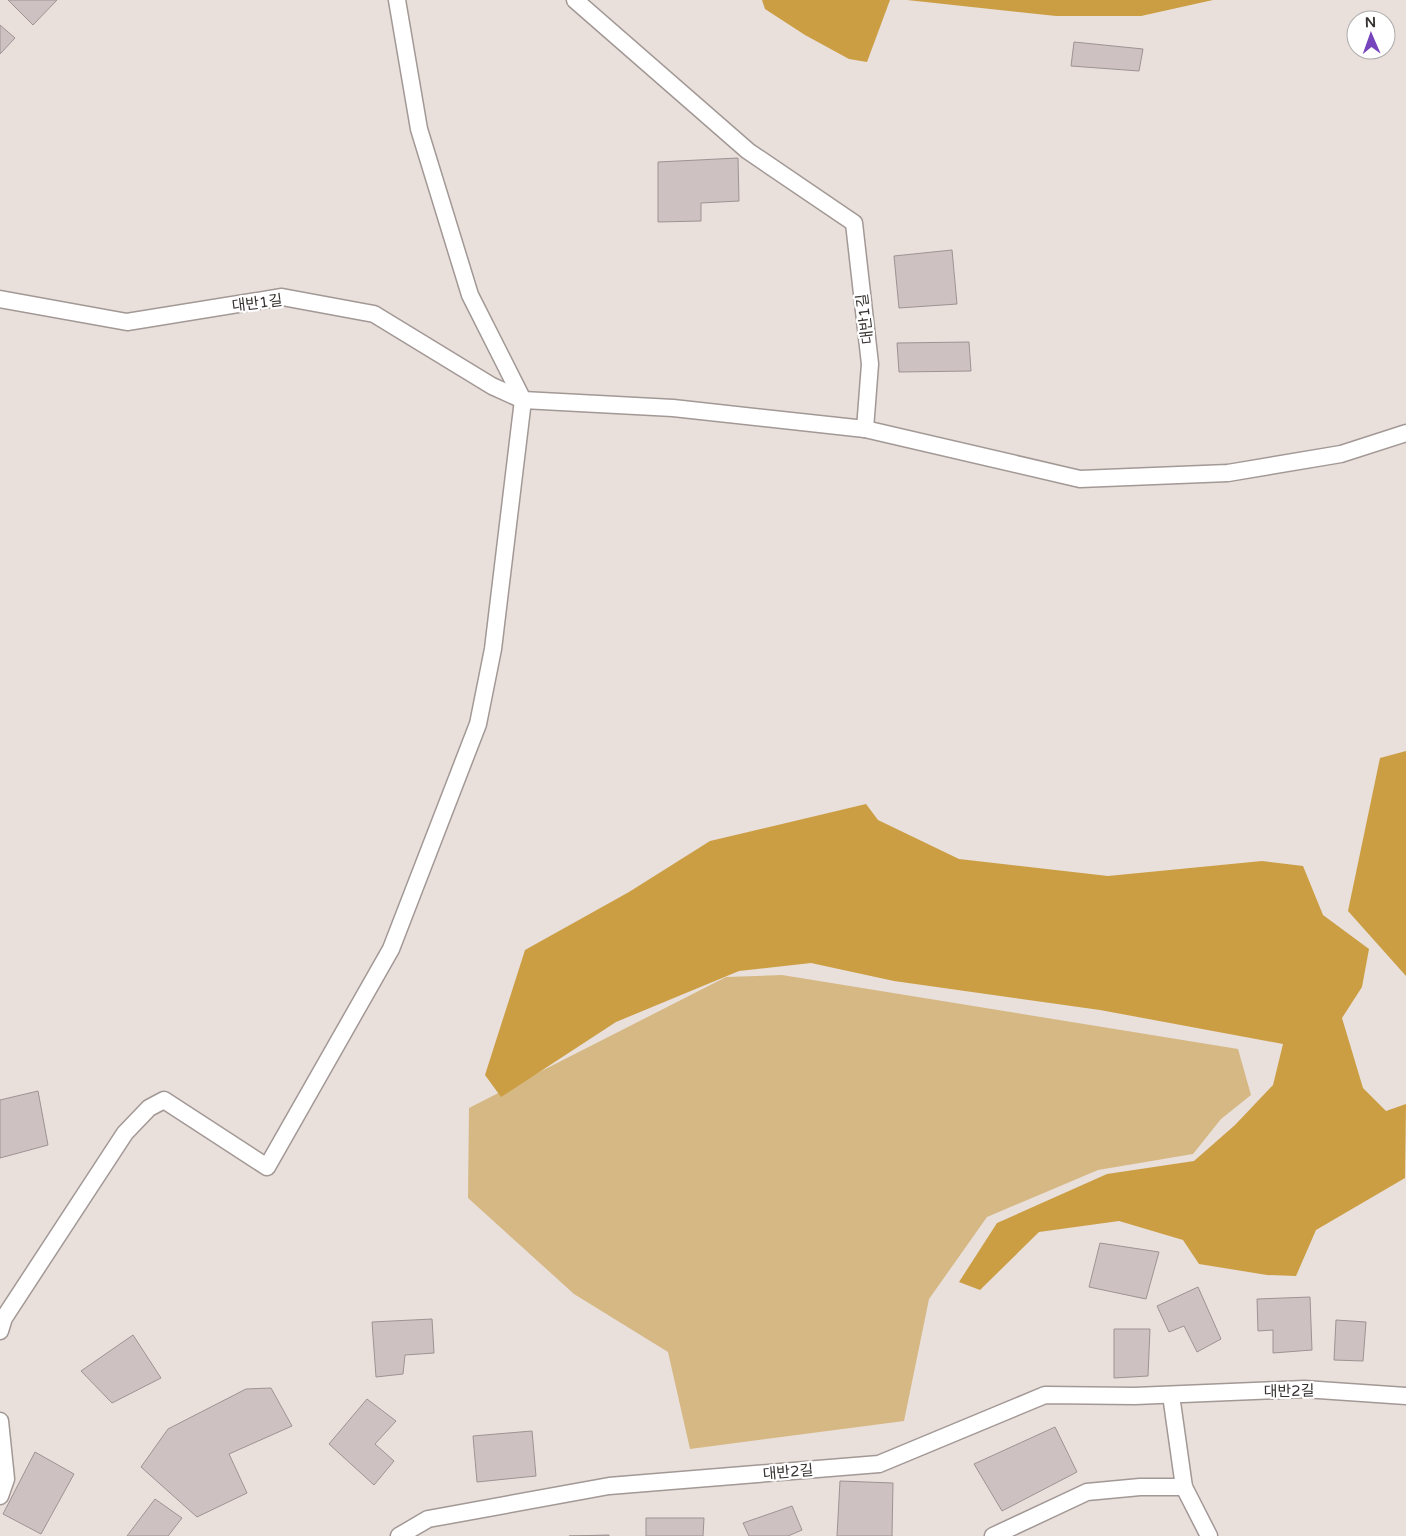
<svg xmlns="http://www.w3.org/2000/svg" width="1406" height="1536" viewBox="0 0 1406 1536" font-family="'Varela Round','Noto Sans KR',sans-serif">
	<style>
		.green { fill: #d5b883 }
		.forest { fill: #cb9e43 }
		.building { fill: #cdc2c1; stroke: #9e9393 }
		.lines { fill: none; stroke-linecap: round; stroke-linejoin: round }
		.service-casing { stroke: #a29895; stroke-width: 19 }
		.service { stroke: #fff; stroke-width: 16 }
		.labels { text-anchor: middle; stroke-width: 4.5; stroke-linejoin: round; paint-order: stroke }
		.street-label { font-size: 15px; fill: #353130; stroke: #fff }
	</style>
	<rect width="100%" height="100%" fill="#e9dfdb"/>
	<polygon class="green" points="782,975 1238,1049 1251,1095 1221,1119 1193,1154 1098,1170 987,1217 929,1299 904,1421 690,1449 668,1352 574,1294 468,1198 469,1108 726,977"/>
	<g class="forest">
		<polygon points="762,0 890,0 867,62 849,59 805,35 765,9"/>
		<polygon points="907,0 1213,0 1141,16 1056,16"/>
		<polygon points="1406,751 1406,976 1348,911 1380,758"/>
		<polygon points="866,804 878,820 959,859 1108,876 1262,861 1303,866 1323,915 1369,949 1362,987 1342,1018 1363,1088 1386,1111 1406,1104 1405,1178 1316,1230 1296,1276 1267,1275 1199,1264 1183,1240 1119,1221 1039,1232 980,1290 959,1282 997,1223 1107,1174 1194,1161 1235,1125 1273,1085 1283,1044 1100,1010 894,981 811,963 739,971 616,1022 501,1097 485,1075 525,950 629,892 710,841"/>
	</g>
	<g class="building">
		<polygon points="8,0 57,0 33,25"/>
		<polygon points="0,25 15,38 0,54"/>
		<polygon points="1074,42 1143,49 1139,71 1071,66"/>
		<polygon points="738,158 739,201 701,203 701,221 658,222 658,162"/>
		<polygon points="952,250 957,304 899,308 894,256"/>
		<polygon points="969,342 971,371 899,372 897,343"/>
		<polygon points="38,1091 48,1145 0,1158 0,1100"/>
		<polygon points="1100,1243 1159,1252 1146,1299 1089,1287"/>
		<polygon points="1198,1287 1221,1339 1197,1352 1184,1326 1169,1332 1157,1306"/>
		<polygon points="1310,1297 1312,1350 1273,1353 1273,1330 1258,1331 1257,1299"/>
		<polygon points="432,1319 434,1353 405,1355 403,1374 376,1377 372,1322"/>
		<polygon points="1336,1320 1366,1322 1363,1361 1334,1360"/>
		<polygon points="1114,1329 1150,1329 1148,1376 1114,1378"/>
		<polygon points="133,1335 161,1378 112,1403 81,1371"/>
		<polygon points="271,1388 292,1426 229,1454 247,1493 197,1517 141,1467 168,1429 246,1389"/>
		<polygon points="367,1399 396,1421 375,1444 394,1461 374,1485 329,1444"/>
		<polygon points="1055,1427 1077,1472 1002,1511 974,1464"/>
		<polygon points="532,1431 536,1476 477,1482 473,1436"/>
		<polygon points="35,1452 74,1474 41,1534 3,1514"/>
		<polygon points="840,1481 893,1483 892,1536 837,1536"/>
		<polygon points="155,1499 182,1518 168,1536 127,1536"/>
		<polygon points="792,1506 802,1530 788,1536 749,1536 743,1523"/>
		<polygon points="646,1518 704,1518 703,1536 646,1536"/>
		<polygon points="609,1535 609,1536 569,1536"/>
	</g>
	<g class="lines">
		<g class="service-casing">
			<g id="service">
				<polyline points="397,0 419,129 470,295 523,400"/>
				<polyline points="0,299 127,322 282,297 374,314 492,386 523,400 673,408 865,429 870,364 854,223 748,151 575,0"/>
				<polyline points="865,429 1080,479 1228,473 1341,454 1406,433"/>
				<polyline points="0,1331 4,1318 125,1133 149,1108 164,1100 267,1167 391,949 478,724 493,649 523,400"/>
				<polyline points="1171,1395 1184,1487 1209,1536"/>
				<polyline points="0,1421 6,1479 0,1496"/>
				<polyline points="399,1536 428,1519 609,1486 879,1464 1045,1395 1135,1396 1304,1389 1406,1396"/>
				<polyline points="993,1536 1087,1492 1140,1487 1184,1487"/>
			</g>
		</g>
		<use href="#service" class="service"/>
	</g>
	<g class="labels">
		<g class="street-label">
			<text transform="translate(257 303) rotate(-7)" y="5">대반1길</text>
			<text transform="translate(865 319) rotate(-97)" y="5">대반1길</text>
			<text transform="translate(1289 1391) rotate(-1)" y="5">대반2길</text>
			<text transform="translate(788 1472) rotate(-5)" y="5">대반2길</text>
		</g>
	</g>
	<g transform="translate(1371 35) rotate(358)"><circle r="24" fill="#ffffff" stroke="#aeadac"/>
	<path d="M0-4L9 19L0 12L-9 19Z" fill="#7644bb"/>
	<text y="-8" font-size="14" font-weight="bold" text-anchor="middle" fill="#353130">N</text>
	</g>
</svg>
